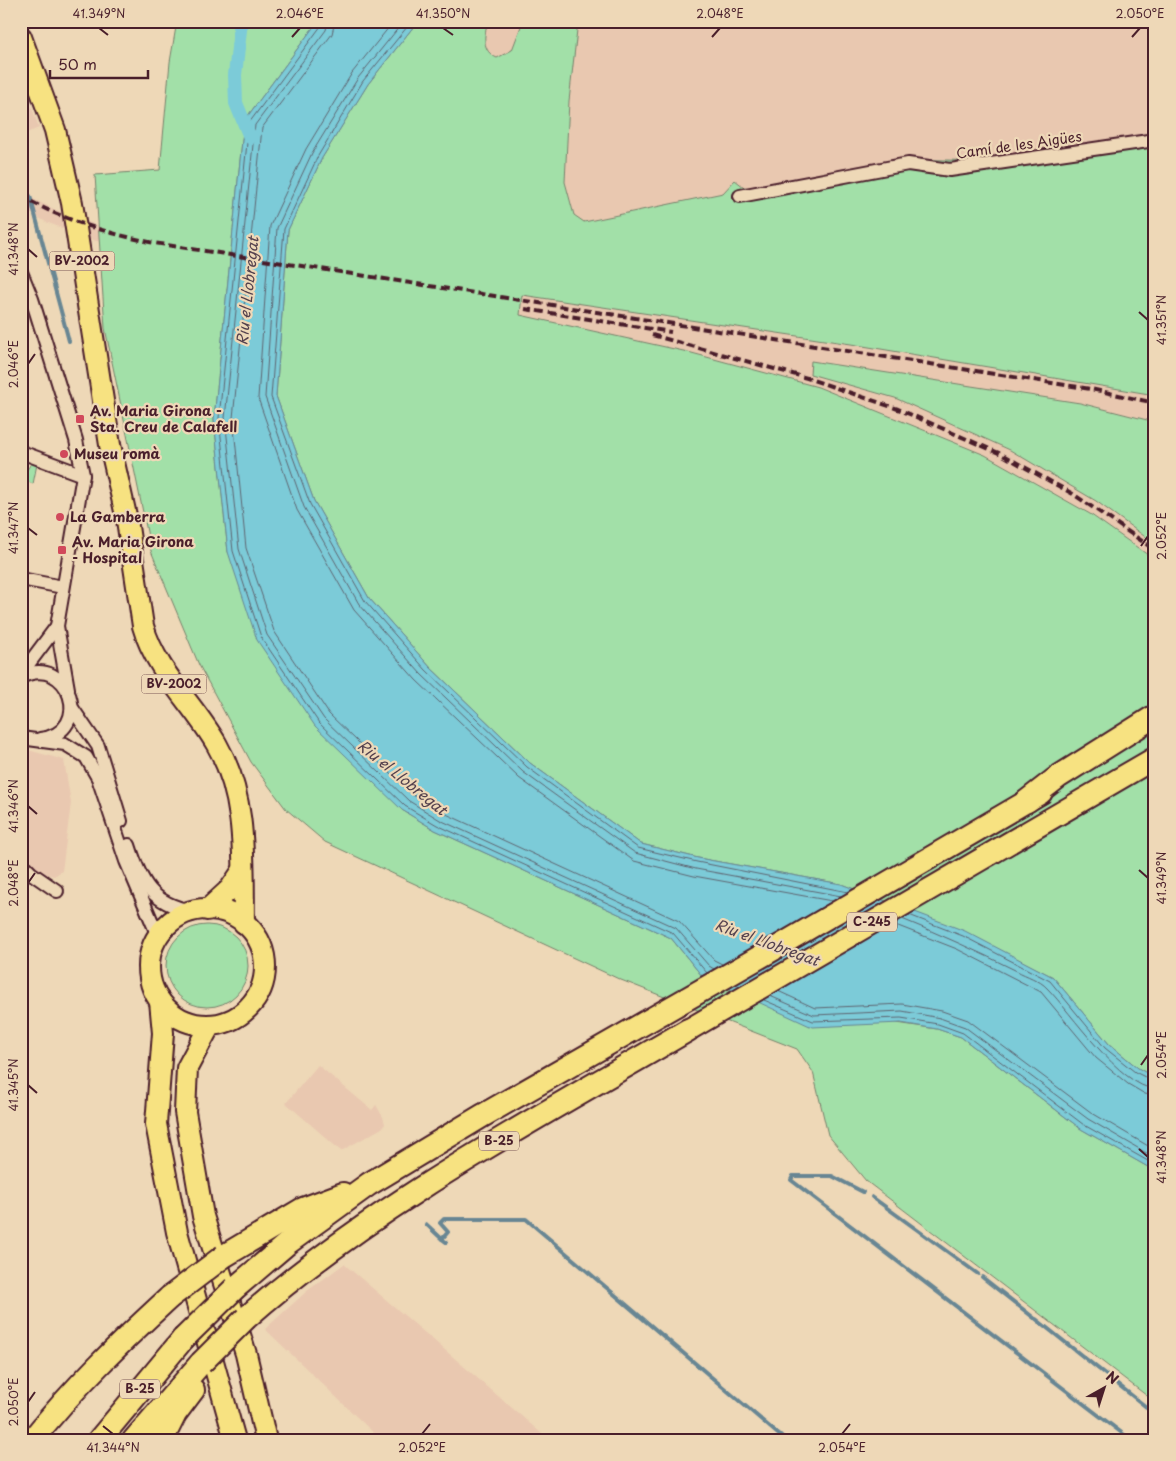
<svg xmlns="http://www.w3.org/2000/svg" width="1176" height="1461" viewBox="0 0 1176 1461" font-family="'Playpen Sans',sans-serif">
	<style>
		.built { fill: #e9c8b0 }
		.green { fill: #a2e0a8; stroke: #76806a }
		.water { fill: #7ccbd8; stroke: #688693 }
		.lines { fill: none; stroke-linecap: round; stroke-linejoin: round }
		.shore { stroke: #5e6470; stroke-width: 1 }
		.stream { stroke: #688693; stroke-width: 4 }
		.canal { stroke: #7ccbd8; stroke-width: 14 }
		.minor-casing { stroke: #4a1f2b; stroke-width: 16 }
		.primary-casing { stroke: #4a1f2b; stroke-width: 24 }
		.trunk-casing { stroke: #4a1f2b; stroke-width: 25 }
		.motorway-casing { stroke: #4a1f2b; stroke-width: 26 }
		.minor { stroke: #eed8b7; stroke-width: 12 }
		.primary { stroke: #f7e281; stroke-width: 20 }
		.trunk { stroke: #f7e281; stroke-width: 21 }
		.motorway { stroke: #f7e281; stroke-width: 22 }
		.rail { stroke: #4a1f2b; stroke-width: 4; stroke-dasharray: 8 4; stroke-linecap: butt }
		.motorway-bridge-casing { stroke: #4a1f2b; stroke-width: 26; stroke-linecap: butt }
		.motorway-bridge { stroke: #f7e281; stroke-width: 22 }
		.ticks { fill: none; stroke: #4a1f2b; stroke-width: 2 }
		.poi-dot { fill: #d1495b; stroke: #eed8b7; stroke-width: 2 }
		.labels { text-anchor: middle; stroke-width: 4.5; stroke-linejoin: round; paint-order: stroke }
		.shield { fill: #eed8b7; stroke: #7b5655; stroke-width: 1 }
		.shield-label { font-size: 12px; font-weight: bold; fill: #4a1f2b }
		.street-label { font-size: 14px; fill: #4a1f2b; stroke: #eed8b7 }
		.poi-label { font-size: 14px; font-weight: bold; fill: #4a1f2b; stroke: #eed8b7; text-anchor: start }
		.water-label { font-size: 15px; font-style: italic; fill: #54414e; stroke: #eed8b7 }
		.neatline { fill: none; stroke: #4a1f2b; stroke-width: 2 }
		.ticks-label { font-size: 12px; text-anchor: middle; fill: #4a1f2b }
	</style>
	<rect width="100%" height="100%" fill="#eed8b7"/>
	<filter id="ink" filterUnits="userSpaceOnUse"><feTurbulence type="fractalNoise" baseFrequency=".02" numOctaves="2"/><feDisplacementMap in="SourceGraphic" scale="10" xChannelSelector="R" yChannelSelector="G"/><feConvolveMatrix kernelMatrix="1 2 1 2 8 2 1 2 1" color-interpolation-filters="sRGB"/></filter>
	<g filter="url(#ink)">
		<g class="built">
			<polygon points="488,21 523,21 512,50 505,55 497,58 490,55 485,45 484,35"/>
			<polygon points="578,21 1155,21 1155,138 985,161 908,159 751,188 744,187 735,181 723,193 584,222 574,215 565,182 569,101"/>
			<polygon points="21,76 39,128 21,135"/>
			<polygon points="21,193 56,210 102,227 149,254 93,240 46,222 21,208"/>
			<polygon points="522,295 851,344 1155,395 1155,422 1080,403 811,362 811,374 895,398 1010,450 1096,501 1155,544 1155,560 1090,514 985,455 818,387 688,352 520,316"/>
			<polygon points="21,748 64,760 71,803 62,871 54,876 42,873 21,854"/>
			<polygon points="318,1065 372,1110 376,1105 383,1117 385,1124 382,1128 341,1151 286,1103"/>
			<polygon points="344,1264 431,1338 549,1440 381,1440 265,1329 307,1291"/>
		</g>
		<g class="green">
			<polygon points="177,21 318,21 244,121 214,419 228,552 402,810 435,830 671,938 702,976 890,1022 937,1029 961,1037 1081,1129 1155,1171 1155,1402 866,1181 828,1135 813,1072 797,1049 621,980 325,842 286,809 251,762 199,665 151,551 105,328 95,175 160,170 170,62"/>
			<path d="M418,21h70c-4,14 -7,30 9,37l15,-8 11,-29h55l-9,80 -4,81 9,33 10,7 139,-29 12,-13 9,7 7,1 157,-29 77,2 170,-23v257l-304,-51 -329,-49 -2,20 168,37 130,35 167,68 105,59 65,46v518l-17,-10 -29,-24 -56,-67 -88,-45 -124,-48 -143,-26 -57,-14 -111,-81 -100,-96 -61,-69 -55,-97 -38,-105 12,-166 34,-72 46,-74z"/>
			<polygon points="811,361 1080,403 1155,422 1155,544 1096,501 1010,450 895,398 810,374"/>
			<polygon points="32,462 37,464 33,484 21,479"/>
			<circle cx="207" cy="966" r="41"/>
		</g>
		<polygon class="water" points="318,21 418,21 368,84 322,158 288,230 276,396 314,501 369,598 430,667 530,763 641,844 698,858 841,884 965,931 1053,977 1109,1044 1138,1068 1155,1078 1155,1171 1081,1129 961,1037 937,1029 901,1023 812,1027 702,976 671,938 435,830 402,810 315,726 257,640 228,552 214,419 244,121"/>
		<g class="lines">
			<g class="shore">
				<polyline points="322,21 321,26 249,123 219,418 233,551 261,637 319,723 405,806 437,825 673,933 707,973"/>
				<polyline points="328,21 326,30 255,125 225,418 239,549 267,635 324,719 409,801 440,820 676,928 709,966 714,969"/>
				<polyline points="335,21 332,34 262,128 233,418 246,548 274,631 329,714 413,795 444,813 679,921 714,960 722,964"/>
				<polyline points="394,21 352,73 306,149 270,226 258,398 297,510 354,610 416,680 519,778 634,861 694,876 832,901"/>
				<polyline points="404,21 358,78 312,153 277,228 265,397 304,507 359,604 421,674 523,772 635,853 696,869 841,896"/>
				<polyline points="412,21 363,81 318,156 284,229 271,397 310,504 365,601 426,670 527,767 638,848 697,862 848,892"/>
				<polyline points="909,915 963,936 1050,981 1105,1048 1135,1072 1155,1082"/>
				<path d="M902,919c40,16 77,33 115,52 9,5 23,9 30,17 24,24 73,99 108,101"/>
				<polyline points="893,924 957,949 1041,992 1096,1058 1128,1084 1145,1094 1155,1096"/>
				<polyline points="778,991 815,1008 902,1004 942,1011 968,1020 1092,1113 1155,1150"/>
				<polyline points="770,996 814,1015 902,1011 940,1018 965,1027 1088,1119 1155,1158"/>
				<polyline points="764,1000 813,1021 901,1018 938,1024 963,1033 1084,1125 1155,1165"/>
			</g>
			<g class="stream">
				<polyline points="21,188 30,196 69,341"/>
				<polyline points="863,1192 832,1176 793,1176 791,1180 1131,1440"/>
				<polyline points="872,1197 978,1274"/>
				<polyline points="426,1224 442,1239"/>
				<polyline points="446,1242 442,1239 448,1232 440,1223 444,1219 526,1219 785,1440"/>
				<polyline points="982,1277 1034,1318"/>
				<polyline points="1036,1319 1155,1414"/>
			</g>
			<polyline class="canal" points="241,21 235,75 236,103 250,137"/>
			<g class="minor-casing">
				<g id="minor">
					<polyline points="740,196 908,164 950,170 1155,140"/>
					<polyline points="21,272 32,299 76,440 83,475 57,626 68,689"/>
					<polyline points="21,452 83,475"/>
					<polyline points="21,579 63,587"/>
					<polyline points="21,674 57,626"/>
					<path d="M21,677c48,-25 75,55 19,62"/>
					<polyline points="72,708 98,746 121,821"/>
					<polyline points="21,738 65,744 86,757 98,778 126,861 158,936"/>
					<path d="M129,845c12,38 23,59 63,66"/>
					<polyline points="21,863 31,873 57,891"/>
				</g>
			</g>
			<g class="primary-casing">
				<g id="primary">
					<path d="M21,37l34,93 17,73 38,242 17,75 16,106c13,46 51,78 74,119 31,54 26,118 27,178"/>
					<circle cx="207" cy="967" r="58"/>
					<polyline points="207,910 230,889 243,870"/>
					<polyline points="160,1001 163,1033 156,1124 177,1232 235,1440"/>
					<polyline points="210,1025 187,1068 185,1112 203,1216 246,1354 266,1440"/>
				</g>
			</g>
			<g class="trunk-casing">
				<g id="trunk">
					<polyline points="772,950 1041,793"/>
					<polyline points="688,1030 1155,758"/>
				</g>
			</g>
			<g class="motorway-casing">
				<g id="motorway">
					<polyline points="1027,801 1058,777 1155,716"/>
					<polyline points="224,1256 303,1209 343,1194"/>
					<polyline points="235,1288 289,1242 369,1184 482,1116 772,950"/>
					<path d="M246,1318c130,-115 292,-200 442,-288"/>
					<path d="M32,1440c42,-53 89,-98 138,-143"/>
					<polyline points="99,1440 183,1339"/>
					<polyline points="134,1440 201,1363"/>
					<polyline points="162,1440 175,1414 193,1390"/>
				</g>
			</g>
			<use href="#minor" class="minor"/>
			<use href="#primary" class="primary"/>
			<use href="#trunk" class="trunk"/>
			<use href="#motorway" class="motorway"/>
			<g class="rail">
				<path d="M21,196c41,24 86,37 133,47l937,146 64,14"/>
				<polyline points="525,309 671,332"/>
				<polyline points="652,335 807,378 898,409 1001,454 1073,494 1155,550"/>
			</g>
			<g class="motorway-bridge-casing">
				<g id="motorway-bridge">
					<polyline points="170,1297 224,1256"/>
					<polyline points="183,1339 235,1288"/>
					<polyline points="201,1363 246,1318"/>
				</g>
			</g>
			<use href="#motorway-bridge" class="motorway-bridge"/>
		</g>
	</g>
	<path class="ticks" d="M99,28l9,7M443,28l10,7M292,37l8,-9M712,37l8,-9M1132,37l8,-9M28,249l9,8M1139,312l9,8M28,364l7,-10M28,528l9,7M1141,546l7,-10M28,806l9,8M1139,870l9,8M28,883l7,-10M1141,1065l7,-10M28,1085l9,8M1139,1149l9,8M28,1402l7,-10M103,1426l10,8M422,1434l8,-10M842,1434l8,-10"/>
	<g class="poi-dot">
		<rect x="75" y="414" width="10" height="10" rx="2.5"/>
		<circle cx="64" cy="454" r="5"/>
		<circle cx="60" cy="517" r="5"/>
		<rect x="57" y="545" width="10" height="10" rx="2.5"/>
	</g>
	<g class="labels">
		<g class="shield">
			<rect x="49.5" y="251.5" width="65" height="19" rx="4"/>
			<rect x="141.5" y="674.5" width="65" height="19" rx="4"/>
			<rect x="847" y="912.5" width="50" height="19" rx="4"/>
			<rect x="479" y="1131.5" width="40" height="19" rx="4"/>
			<rect x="120" y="1379.5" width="40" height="19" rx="4"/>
		</g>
		<g class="shield-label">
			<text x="82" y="265">BV-2002</text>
			<text x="174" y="688">BV-2002</text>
			<text x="872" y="926">C-245</text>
			<text x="499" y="1145">B-25</text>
			<text x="140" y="1393">B-25</text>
		</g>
		<g class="street-label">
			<text transform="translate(1019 145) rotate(-8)" y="5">Camí de les Aigües</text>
		</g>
		<g class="poi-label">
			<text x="90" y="416">Av. Maria Girona -<tspan x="90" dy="16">Sta. Creu de Calafell</tspan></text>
			<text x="74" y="459">Museu romà</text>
			<text x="70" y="522">La Gamberra</text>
			<text x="72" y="547">Av. Maria Girona<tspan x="72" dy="16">- Hospital</tspan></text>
		</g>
		<g class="water-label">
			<text transform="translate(248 291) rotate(-84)" y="5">Riu el Llobregat</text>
			<text transform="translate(402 778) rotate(39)" y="5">Riu el Llobregat</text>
			<text transform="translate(767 943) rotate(20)" y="5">Riu el Llobregat</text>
		</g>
	</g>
	<rect width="1176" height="1461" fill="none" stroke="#eed8b7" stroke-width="55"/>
	<g transform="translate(1104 1388) rotate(39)" stroke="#eed8b7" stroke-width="4" paint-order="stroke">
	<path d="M0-4L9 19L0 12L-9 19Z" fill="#4a1f2b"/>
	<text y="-8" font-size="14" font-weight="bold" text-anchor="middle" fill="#4a1f2b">N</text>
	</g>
	<path d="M50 70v8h98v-8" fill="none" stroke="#4a1f2b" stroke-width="2.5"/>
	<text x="58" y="70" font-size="15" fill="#4a1f2b" stroke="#eed8b7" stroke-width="4" paint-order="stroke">50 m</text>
	<rect x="28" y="28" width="1120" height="1406" class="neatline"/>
	<g class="ticks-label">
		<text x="99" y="18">41.349°N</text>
		<text x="300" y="18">2.046°E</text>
		<text x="443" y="18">41.350°N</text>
		<text x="720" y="18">2.048°E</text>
		<text x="1140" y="18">2.050°E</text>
		<text transform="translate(14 249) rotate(-90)" y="4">41.348°N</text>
		<text transform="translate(1162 320) rotate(-90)" y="4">41.351°N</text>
		<text transform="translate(14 364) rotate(-90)" y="4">2.046°E</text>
		<text transform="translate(14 528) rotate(-90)" y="4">41.347°N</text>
		<text transform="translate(1162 536) rotate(-90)" y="4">2.052°E</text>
		<text transform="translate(14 806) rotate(-90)" y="4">41.346°N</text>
		<text transform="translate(1162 878) rotate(-90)" y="4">41.349°N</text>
		<text transform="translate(14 883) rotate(-90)" y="4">2.048°E</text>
		<text transform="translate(1162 1055) rotate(-90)" y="4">2.054°E</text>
		<text transform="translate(14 1085) rotate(-90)" y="4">41.345°N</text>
		<text transform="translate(1162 1157) rotate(-90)" y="4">41.348°N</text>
		<text transform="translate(14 1402) rotate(-90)" y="4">2.050°E</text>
		<text x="113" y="1452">41.344°N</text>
		<text x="422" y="1452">2.052°E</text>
		<text x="842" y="1452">2.054°E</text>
	</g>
</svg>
